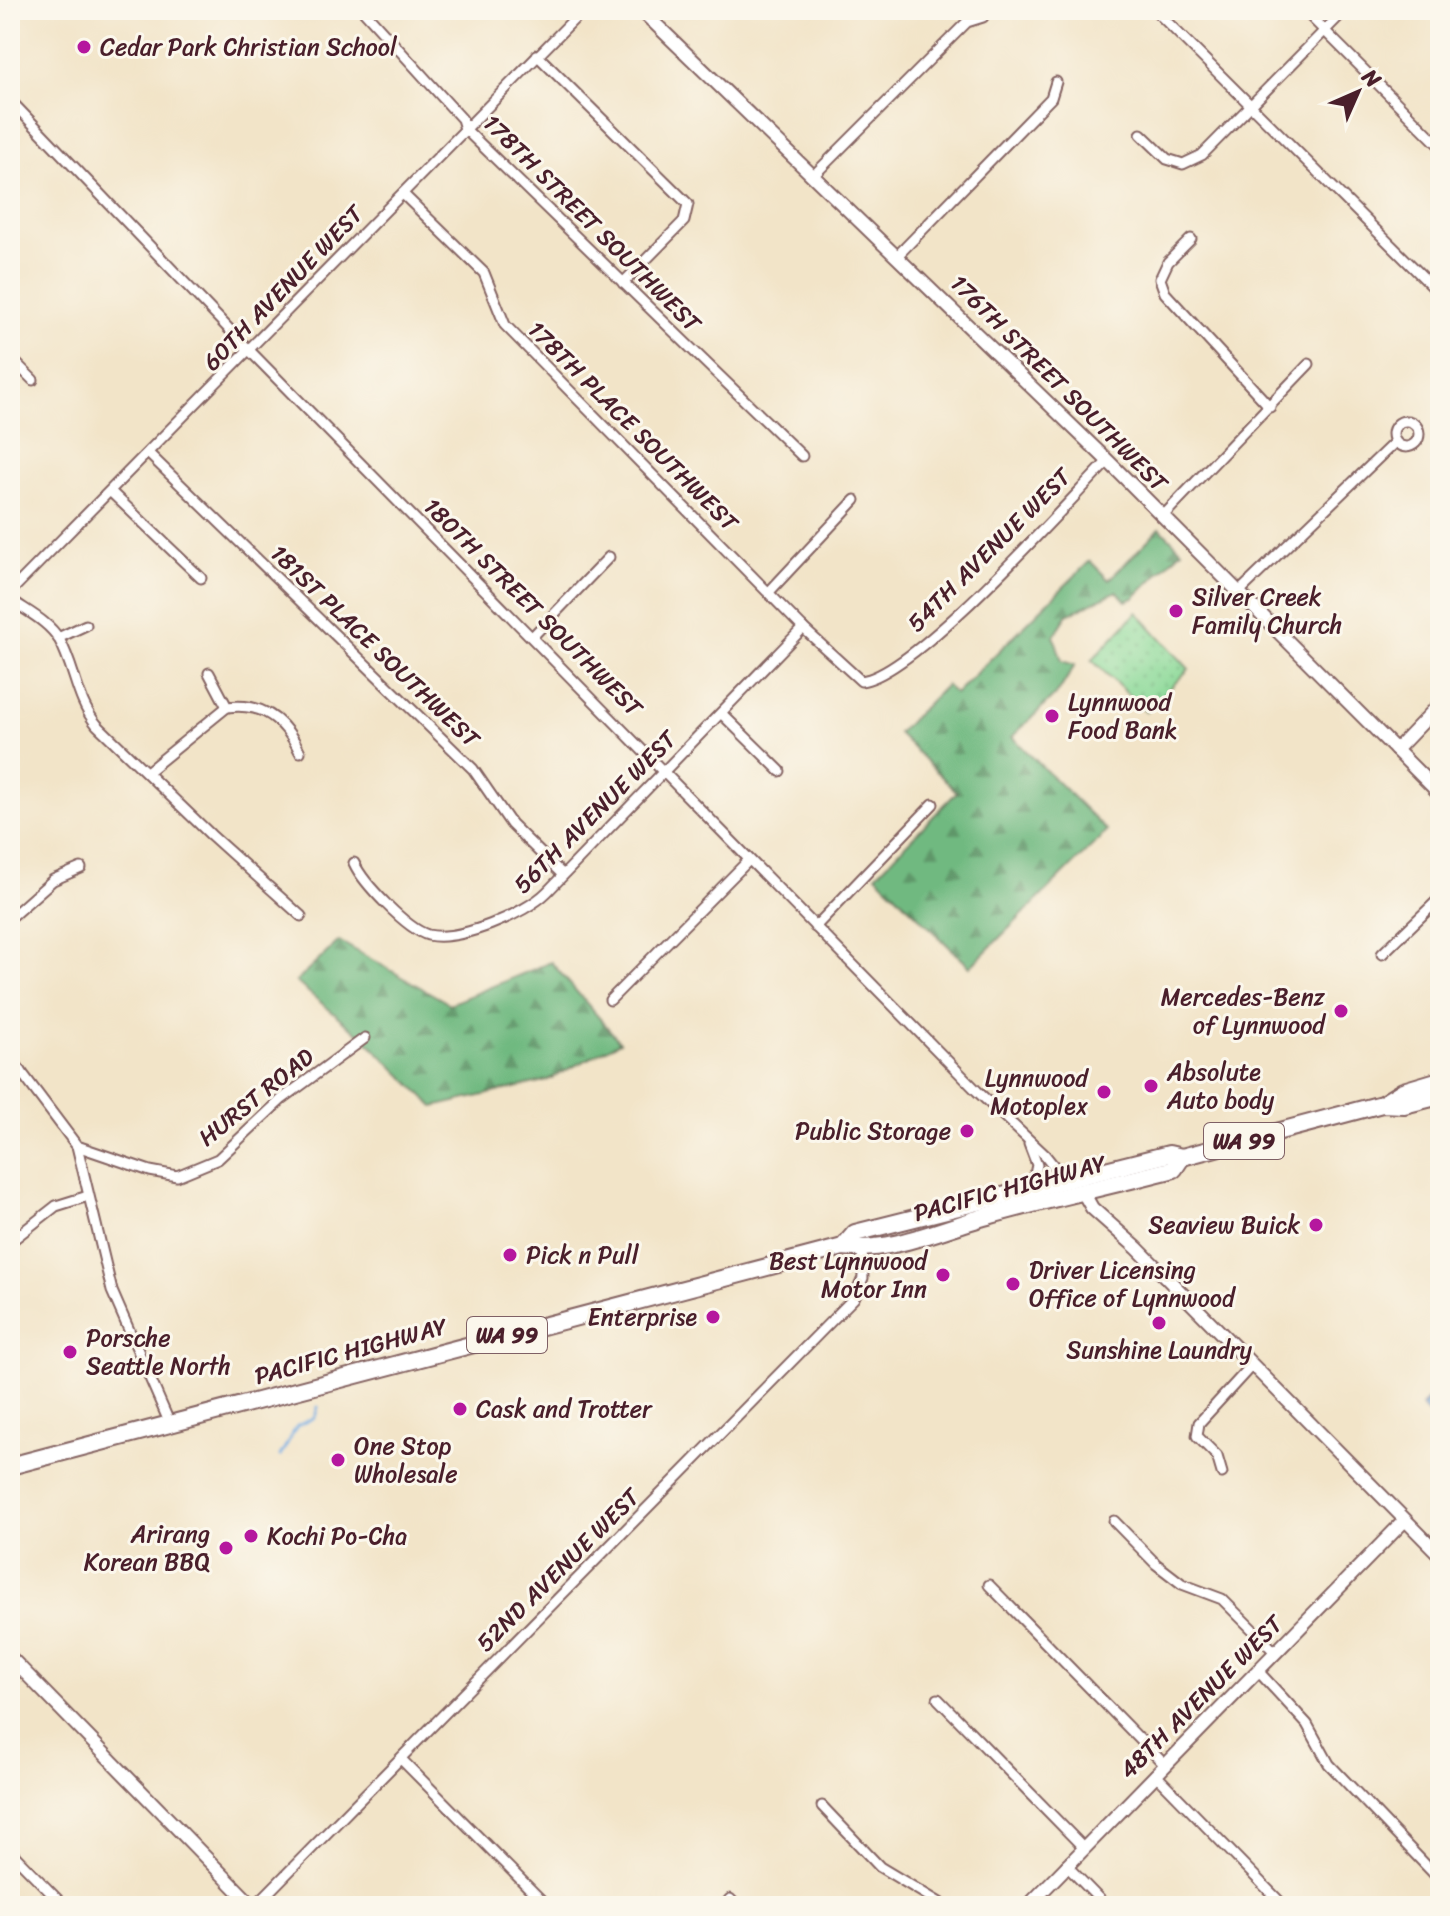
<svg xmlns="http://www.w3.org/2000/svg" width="1450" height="1916" viewBox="0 0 1450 1916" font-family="Sriracha,sans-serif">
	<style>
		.forest { fill: url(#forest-firs); stroke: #5d6c56; stroke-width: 2 }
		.park { fill: url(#park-dots); stroke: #6a7c62; stroke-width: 2 }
		.water { fill: url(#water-rules); stroke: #5d6486; stroke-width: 2 }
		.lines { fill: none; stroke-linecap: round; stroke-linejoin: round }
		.stream { stroke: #70a9e0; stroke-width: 3 }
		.street-casing { stroke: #856462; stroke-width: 13 }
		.secondary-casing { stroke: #856462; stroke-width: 16 }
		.highway-casing { stroke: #856462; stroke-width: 20 }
		.street { stroke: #fff; stroke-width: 9 }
		.secondary { stroke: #fff; stroke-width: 12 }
		.highway { stroke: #fff; stroke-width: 16 }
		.poi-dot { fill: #b5179e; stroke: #fbf7ec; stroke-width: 3 }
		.labels { text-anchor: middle; stroke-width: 6; stroke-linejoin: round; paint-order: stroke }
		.shield { fill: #fbf7ec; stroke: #7f6065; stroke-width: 2 }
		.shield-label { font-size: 22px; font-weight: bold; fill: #4a1f2b }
		.poi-label { font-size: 24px; fill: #4a1f2b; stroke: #fbf7ec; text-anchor: start }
		.street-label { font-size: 24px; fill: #4a1f2b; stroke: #fbf7ec }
	</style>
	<defs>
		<pattern id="forest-firs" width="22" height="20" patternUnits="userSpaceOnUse" patternTransform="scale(2)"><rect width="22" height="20" fill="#70b980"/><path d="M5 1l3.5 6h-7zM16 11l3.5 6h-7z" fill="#5e9669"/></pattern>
		<pattern id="park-dots" width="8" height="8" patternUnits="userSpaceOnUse" patternTransform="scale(2)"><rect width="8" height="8" fill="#8bd998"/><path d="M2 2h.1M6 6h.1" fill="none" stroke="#79ba83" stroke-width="1.8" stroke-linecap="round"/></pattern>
		<pattern id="water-rules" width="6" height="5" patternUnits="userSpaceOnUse" patternTransform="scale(2)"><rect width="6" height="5" fill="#70a9e0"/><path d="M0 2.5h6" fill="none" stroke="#5e89b6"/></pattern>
	</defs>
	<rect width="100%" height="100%" fill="#fbf7ec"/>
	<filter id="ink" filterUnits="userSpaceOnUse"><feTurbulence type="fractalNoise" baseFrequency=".0125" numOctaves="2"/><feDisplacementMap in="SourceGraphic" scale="16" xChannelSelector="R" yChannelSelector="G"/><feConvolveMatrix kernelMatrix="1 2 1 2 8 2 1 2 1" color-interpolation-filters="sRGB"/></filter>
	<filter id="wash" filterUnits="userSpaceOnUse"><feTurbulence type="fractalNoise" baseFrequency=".006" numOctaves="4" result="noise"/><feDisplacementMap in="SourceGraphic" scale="32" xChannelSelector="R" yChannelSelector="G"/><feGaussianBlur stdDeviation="1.8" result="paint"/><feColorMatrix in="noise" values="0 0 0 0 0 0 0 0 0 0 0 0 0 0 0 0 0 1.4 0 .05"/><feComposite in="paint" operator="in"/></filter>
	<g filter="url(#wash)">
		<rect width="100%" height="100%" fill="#f2e4c8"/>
		<g class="forest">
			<polygon points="1160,528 1182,550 1134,598 1126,601 1117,591 1068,614 1054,636 1062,661 1075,665 1059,691 1012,737 1107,831 970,967 876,875 957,792 898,733 946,685 955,694 1090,561 1109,580"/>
			<polygon points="339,941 450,1004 551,962 620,1042 548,1080 434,1107 365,1039 296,982"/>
		</g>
		<polygon class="park" points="1137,612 1189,669 1146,712 1092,660"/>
		<polygon class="water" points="1440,1387 1440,1425 1421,1406"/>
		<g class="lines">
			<polyline class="stream" points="280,1456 297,1426 315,1417 318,1407"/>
		</g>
	</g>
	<g filter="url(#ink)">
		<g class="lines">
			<g class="street-casing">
				<g id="street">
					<polyline points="363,10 462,119 465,129 802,456"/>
					<polyline points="1155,10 1440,294"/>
					<polyline points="1304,10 1440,146"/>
					<polyline points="537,55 688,204 684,221 623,283"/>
					<polyline points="10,100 249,350 977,1091 1045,1155 1065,1180"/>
					<polyline points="1141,134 1167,159 1183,164 1202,155 1345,10"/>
					<polyline points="814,175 967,22 983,17"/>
					<path d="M403,194l81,79 21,52 298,303 58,53c54,-6 203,-175 247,-220"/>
					<polyline points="1191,239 1168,262 1160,279 1165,293 1270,407"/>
					<polyline points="898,255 1051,98 1056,82"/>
					<polyline points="10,357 33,380"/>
					<circle cx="1406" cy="434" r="13"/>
					<polyline points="149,454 473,769 511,824 563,875"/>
					<polyline points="111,492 201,578"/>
					<polyline points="1163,516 1309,364"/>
					<polyline points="1240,591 1395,442"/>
					<polyline points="10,592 583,10"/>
					<polyline points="769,592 855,500"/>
					<path d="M10,599c16,12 38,22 49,40 16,28 17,61 38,86l114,110 90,81"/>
					<polyline points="532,637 609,557"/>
					<polyline points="58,638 86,625"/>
					<path d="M209,673l18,34c36,-5 58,13 73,45"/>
					<polyline points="722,714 780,771"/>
					<polyline points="147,772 227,707"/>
					<path d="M354,863c9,20 53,66 74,72 31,7 97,-21 119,-43l256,-264"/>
					<polyline points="10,918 53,880 81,868"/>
					<polyline points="815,927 933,804"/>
					<polyline points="1382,954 1440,898"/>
					<polyline points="610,1000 749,860"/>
					<polyline points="10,1057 77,1146 112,1291 170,1424"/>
					<polyline points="10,1081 21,1071"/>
					<polyline points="1029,1144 1037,1165 1032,1188"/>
					<polyline points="77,1146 150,1171 177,1176 218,1159 282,1099 365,1038"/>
					<polyline points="10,1242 56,1206 88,1196"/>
					<polyline points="1222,1473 1217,1456 1197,1436 1199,1423 1252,1365"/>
					<polyline points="1114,1521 1156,1564 1182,1584 1222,1599 1276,1653"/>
					<polyline points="989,1585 1165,1765"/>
					<polyline points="1258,1671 1307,1724 1329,1764 1440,1880"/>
					<polyline points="938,1699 1083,1847"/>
					<polyline points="402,1760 547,1906"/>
					<polyline points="1155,1774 1284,1906"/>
					<polyline points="822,1806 880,1867 945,1906"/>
					<polyline points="10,1851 64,1906"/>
					<polyline points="1066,1865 1106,1906"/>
					<polyline points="255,1906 854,1298 863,1278 862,1249"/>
					<polyline points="724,1906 730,1899 737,1906"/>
				</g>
			</g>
			<g class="secondary-casing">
				<g id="secondary">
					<polyline points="641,10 1108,461 1440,794"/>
					<polyline points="1396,750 1440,704"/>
					<polyline points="1083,1192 1092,1208 1137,1248 1440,1555"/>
					<polyline points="10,1657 253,1906"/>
					<polyline points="1028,1906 1405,1520"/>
				</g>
			</g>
			<g class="highway-casing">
				<g id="highway">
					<polyline points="1382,1104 1403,1091 1440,1080"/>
					<polyline points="843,1247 855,1233 1169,1154 1182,1157 1382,1104 1404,1105 1440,1096"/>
					<path d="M10,1466l833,-219c50,6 100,-19 148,-32 61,-17 123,-30 183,-46l8,-12"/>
				</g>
			</g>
			<use href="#street" class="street"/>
			<use href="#secondary" class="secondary"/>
			<use href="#highway" class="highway"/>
		</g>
	</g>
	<g class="poi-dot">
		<circle cx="84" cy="47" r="8"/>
		<circle cx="1176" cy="611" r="8"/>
		<circle cx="1052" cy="716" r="8"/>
		<circle cx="1341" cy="1011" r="8"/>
		<circle cx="1151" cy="1086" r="8"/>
		<circle cx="1104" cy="1092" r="8"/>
		<circle cx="967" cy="1131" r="8"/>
		<circle cx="1316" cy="1225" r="8"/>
		<circle cx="510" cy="1255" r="8"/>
		<circle cx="943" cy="1275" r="8"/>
		<circle cx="1013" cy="1284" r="8"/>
		<circle cx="713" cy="1317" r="8"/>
		<circle cx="1159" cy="1323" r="8"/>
		<circle cx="70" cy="1352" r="8"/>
		<circle cx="460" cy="1409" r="8"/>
		<circle cx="338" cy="1460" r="8"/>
		<circle cx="251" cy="1536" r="8"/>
		<circle cx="226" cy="1548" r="8"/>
	</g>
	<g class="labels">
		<g class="shield">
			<rect x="1204" y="1123" width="80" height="36" rx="6"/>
			<rect x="467" y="1317" width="80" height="36" rx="6"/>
		</g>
		<g class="shield-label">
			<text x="1244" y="1149">WA 99</text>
			<text x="507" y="1343">WA 99</text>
		</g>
		<g class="poi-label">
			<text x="100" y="55">Cedar Park Christian School</text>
			<text x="1192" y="605">Silver Creek<tspan x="1192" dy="28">Family Church</tspan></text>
			<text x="1068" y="710">Lynnwood<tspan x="1068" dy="28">Food Bank</tspan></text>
			<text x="1325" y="1005" text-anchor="end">Mercedes-Benz<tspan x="1325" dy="28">of Lynnwood</tspan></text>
			<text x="1167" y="1080">Absolute<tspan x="1167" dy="28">Auto body</tspan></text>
			<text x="1088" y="1086" text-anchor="end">Lynnwood<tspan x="1088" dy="28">Motoplex</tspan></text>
			<text x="951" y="1139" text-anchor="end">Public Storage</text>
			<text x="1300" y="1233" text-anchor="end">Seaview Buick</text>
			<text x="526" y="1263">Pick n Pull</text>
			<text x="927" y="1269" text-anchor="end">Best Lynnwood<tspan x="927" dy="28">Motor Inn</tspan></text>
			<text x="1029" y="1278">Driver Licensing<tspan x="1029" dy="28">Office of Lynnwood</tspan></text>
			<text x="697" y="1325" text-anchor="end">Enterprise</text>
			<text x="86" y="1346">Porsche<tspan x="86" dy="28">Seattle North</tspan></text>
			<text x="1159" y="1358" text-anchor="middle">Sunshine Laundry</text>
			<text x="476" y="1417">Cask and Trotter</text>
			<text x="354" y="1454">One Stop<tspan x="354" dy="28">Wholesale</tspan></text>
			<text x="210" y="1542" text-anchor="end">Arirang<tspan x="210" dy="28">Korean BBQ</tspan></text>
			<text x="267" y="1544">Kochi Po-Cha</text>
		</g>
		<g class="street-label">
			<text transform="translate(592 223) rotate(45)" y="8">178TH STREET SOUTHWEST</text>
			<text transform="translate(283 288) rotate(-46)" y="8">60TH AVENUE WEST</text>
			<text transform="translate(1059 383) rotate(45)" y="8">176TH STREET SOUTHWEST</text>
			<text transform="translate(633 426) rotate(45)" y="8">178TH PLACE SOUTHWEST</text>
			<text transform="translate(989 550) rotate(-45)" y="8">54TH AVENUE WEST</text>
			<text transform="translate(533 607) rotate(45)" y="8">180TH STREET SOUTHWEST</text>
			<text transform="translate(375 646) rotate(44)" y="8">181ST PLACE SOUTHWEST</text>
			<text transform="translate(595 812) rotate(-45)" y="8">56TH AVENUE WEST</text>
			<text transform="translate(256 1097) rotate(-39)" y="8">HURST ROAD</text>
			<text transform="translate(1010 1188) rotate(-15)" y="8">PACIFIC HIGHWAY</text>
			<text transform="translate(351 1351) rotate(-15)" y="8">PACIFIC HIGHWAY</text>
			<text transform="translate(558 1570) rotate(-45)" y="8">52ND AVENUE WEST</text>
			<text transform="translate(1201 1697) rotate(-45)" y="8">48TH AVENUE WEST</text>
		</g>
	</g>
	<rect width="1450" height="1916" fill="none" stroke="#fbf7ec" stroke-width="40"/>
	<g transform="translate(1358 92) rotate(45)" stroke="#fbf7ec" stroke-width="6" paint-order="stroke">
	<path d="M0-6L14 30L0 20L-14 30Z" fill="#4a1f2b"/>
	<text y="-12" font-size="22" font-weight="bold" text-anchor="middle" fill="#4a1f2b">N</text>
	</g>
</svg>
